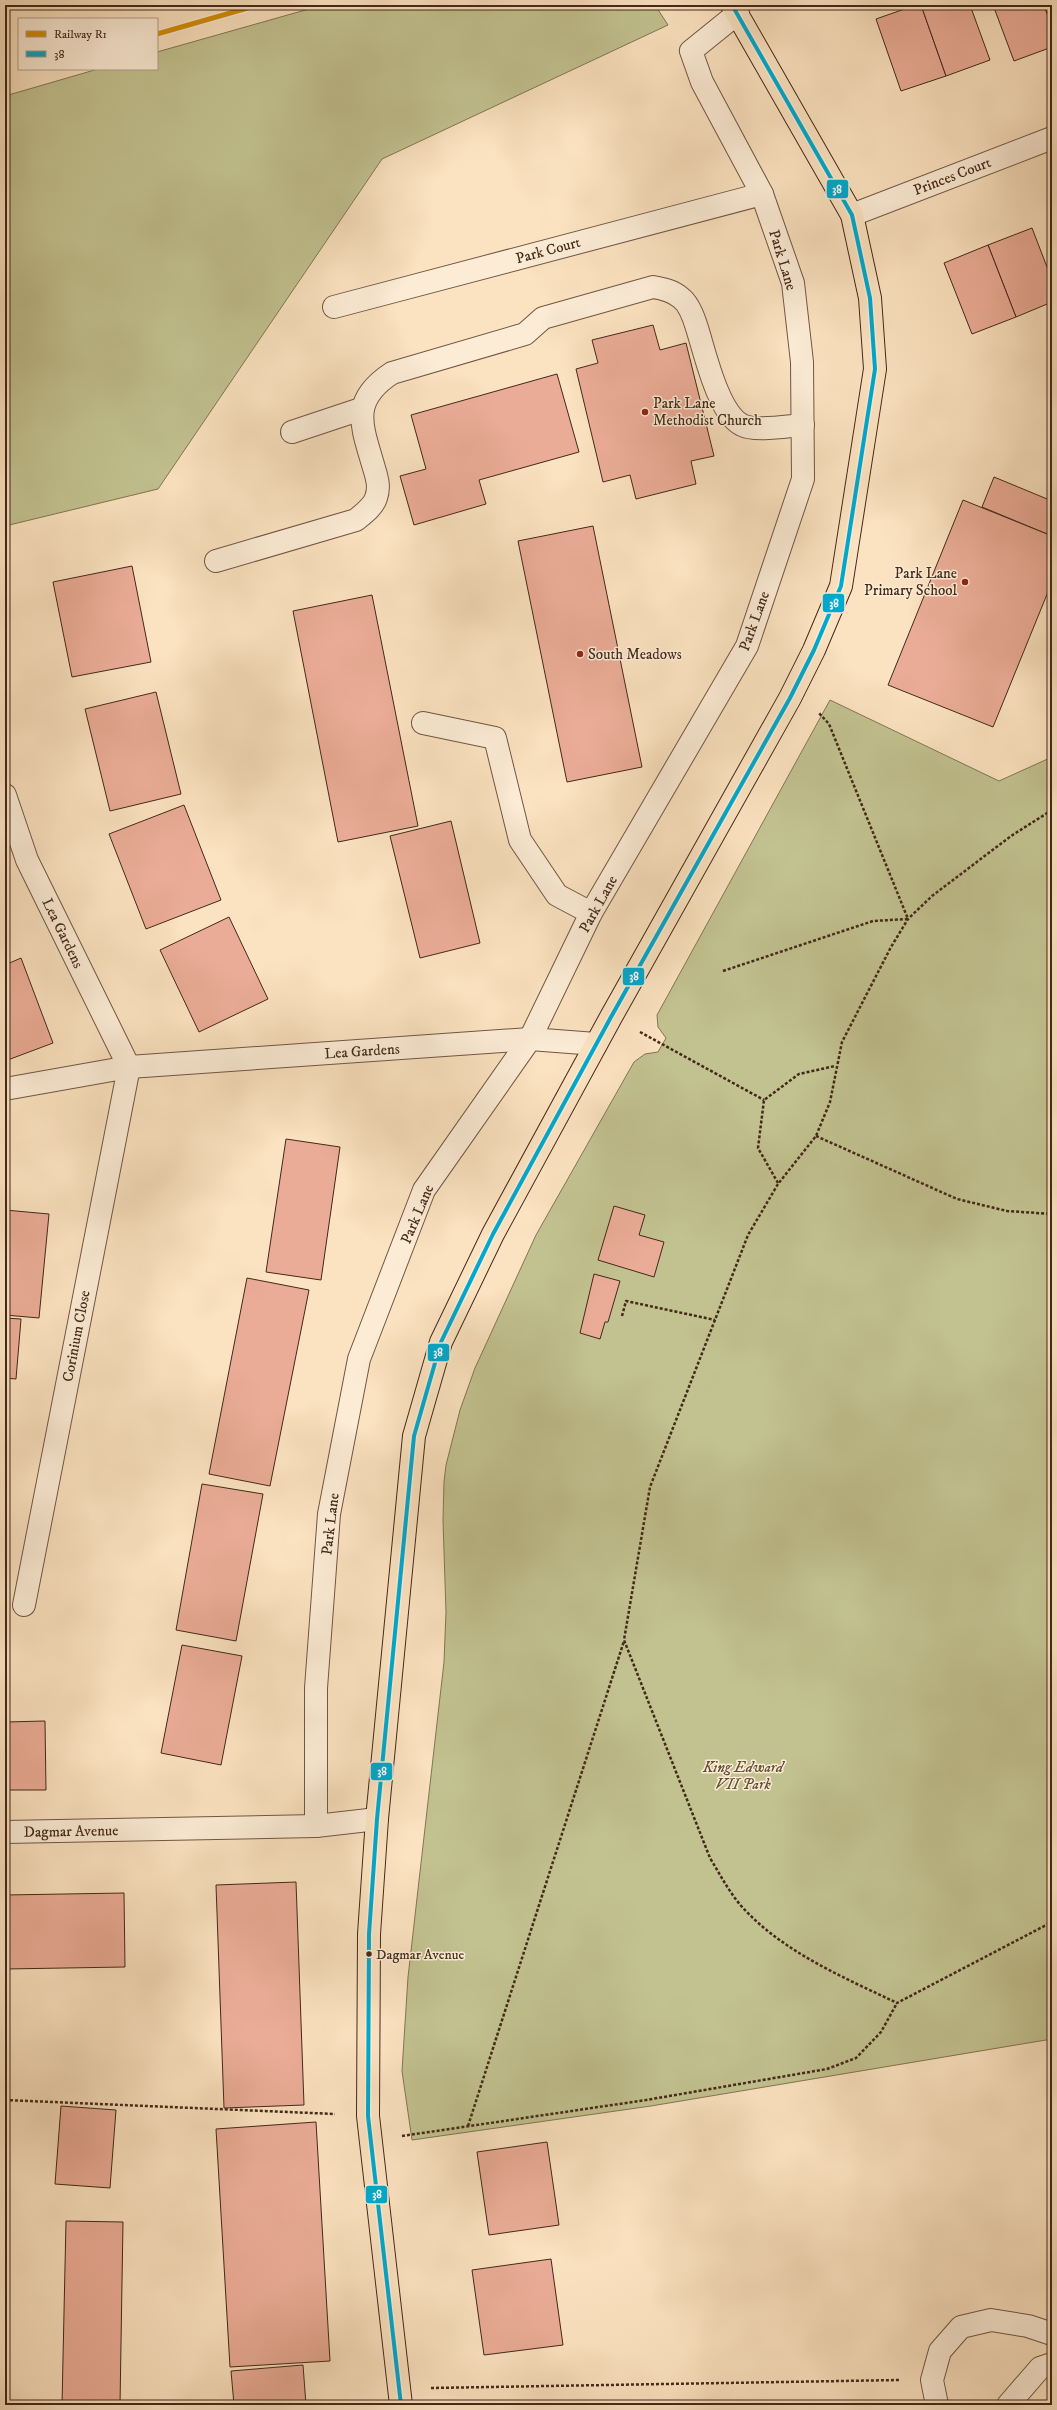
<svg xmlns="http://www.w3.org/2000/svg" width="1057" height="2410" viewBox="0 0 1057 2410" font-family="'IM FELL DW Pica',serif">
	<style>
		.green { fill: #c2c290; stroke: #827554 }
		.building { fill: #ebac97; stroke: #432819 }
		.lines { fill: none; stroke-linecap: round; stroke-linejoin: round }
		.minor-casing { stroke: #715643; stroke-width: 24 }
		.major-casing { stroke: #432819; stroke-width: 24 }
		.path { stroke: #432819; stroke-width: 2.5; stroke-dasharray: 3 2; stroke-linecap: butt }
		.minor { stroke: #fcecd6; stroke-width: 22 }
		.major { stroke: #fbe2c0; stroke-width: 22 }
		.bus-1-casing { stroke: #fcecd6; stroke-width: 7 }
		.bus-1 { stroke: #00a9ce; stroke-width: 4 }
		.rail-1-casing { stroke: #fcecd6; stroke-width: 8 }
		.rail-1 { stroke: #d38d05; stroke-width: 5 }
		.poi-dot { fill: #8f2418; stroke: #fcecd6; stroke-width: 1.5 }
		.bus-dot { fill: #432819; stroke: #fcecd6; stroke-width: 1.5 }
		.labels { text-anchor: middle; stroke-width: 3; stroke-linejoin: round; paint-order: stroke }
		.bus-label { font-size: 14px; fill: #432819; stroke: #fcecd6; text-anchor: start }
		.street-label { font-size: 15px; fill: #432819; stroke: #fcecd6 }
		.poi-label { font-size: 15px; fill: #432819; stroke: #fcecd6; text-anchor: start }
		.park-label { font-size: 15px; font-style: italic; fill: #634e37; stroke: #fcecd6 }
		.line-badge { stroke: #fcecd6; stroke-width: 1.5 }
		.badge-label { font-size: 11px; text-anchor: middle; font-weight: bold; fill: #fff }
	</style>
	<rect width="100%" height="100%" fill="#fbe2c0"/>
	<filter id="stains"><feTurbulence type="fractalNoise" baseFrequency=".005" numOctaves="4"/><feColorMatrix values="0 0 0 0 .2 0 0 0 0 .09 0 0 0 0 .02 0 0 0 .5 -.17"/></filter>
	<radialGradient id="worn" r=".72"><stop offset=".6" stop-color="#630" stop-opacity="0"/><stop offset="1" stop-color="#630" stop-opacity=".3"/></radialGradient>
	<g class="green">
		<polygon points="323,5 655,5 668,25 382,159 158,489 5,526 5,96 98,69 157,69 157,52"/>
		<polygon points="830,700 999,781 1052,757 1052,2039 651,2106 412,2140 402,2071 408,1977 444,1662 446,1612 443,1520 444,1482 446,1465 460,1410 475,1368 536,1235 634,1062 645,1054 658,1052 666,1038 658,1027 657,1015"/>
	</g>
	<g class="building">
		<polygon points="916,5 921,5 946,76 901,91 876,19"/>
		<polygon points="921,5 970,5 990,60 946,76"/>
		<polygon points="993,5 1044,5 1052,27 1052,47 1014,61"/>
		<polygon points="1044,5 1052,5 1052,27"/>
		<polygon points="1032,228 1052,280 1052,302 1016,317 988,245"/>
		<polygon points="988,245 1016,317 972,334 944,263"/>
		<polygon points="653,325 660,350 686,343 714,456 691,461 696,484 636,499 630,475 603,482 576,369 598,363 592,340"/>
		<polygon points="557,374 579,452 479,480 486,504 414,525 400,476 426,469 411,415"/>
		<polygon points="994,477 1052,501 1052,536 982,507"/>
		<polygon points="963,500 1052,536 1052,582 993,727 888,685"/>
		<polygon points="593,526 642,767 567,782 518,541"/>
		<polygon points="132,566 151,662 72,677 53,582"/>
		<polygon points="372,595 418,826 338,842 293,611"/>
		<polygon points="156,692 181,794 110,811 85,709"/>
		<polygon points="184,805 221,900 146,929 109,834"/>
		<polygon points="451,821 480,943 420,958 390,836"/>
		<polygon points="229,917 268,999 199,1032 160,950"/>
		<polygon points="21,958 53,1043 5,1061 5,965"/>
		<polygon points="286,1139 340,1147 321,1280 266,1272"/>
		<polygon points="614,1206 645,1215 639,1235 664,1242 654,1277 598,1260"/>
		<polygon points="5,1210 49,1214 39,1318 5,1315"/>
		<polygon points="594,1274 620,1281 608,1322 605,1322 600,1339 580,1333"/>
		<polygon points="247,1278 309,1290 270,1486 209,1474"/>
		<polygon points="5,1318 21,1319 16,1379 5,1378"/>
		<polygon points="202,1484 263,1494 236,1641 176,1630"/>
		<polygon points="182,1645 242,1656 221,1765 161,1753"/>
		<polygon points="45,1721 46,1790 5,1790 5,1722"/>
		<polygon points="296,1882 304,2105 224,2108 216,1885"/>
		<polygon points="124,1893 125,1967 5,1969 5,1895"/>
		<polygon points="61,2106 116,2110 110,2188 55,2184"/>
		<polygon points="316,2122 330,2361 230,2367 216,2129"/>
		<polygon points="547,2142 559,2225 489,2235 477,2152"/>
		<polygon points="66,2221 123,2222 120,2405 62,2405"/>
		<polygon points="551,2259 563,2345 484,2355 472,2270"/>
		<polygon points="303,2365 306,2405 234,2405 231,2371"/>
		<polygon points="579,2402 579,2405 533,2405"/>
	</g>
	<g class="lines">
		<g class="minor-casing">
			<g id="minor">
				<polyline points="852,215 1052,138"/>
				<polyline points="334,307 762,194"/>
				<polyline points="292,432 361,409"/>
				<path d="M216,561l140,-41c7,-6 17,-13 20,-22 4,-11 1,-20 -2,-30 -12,-42 -25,-67 18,-95l133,-39 18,-16 110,-31c11,2 20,4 28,11 8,6 13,20 16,30 8,25 21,85 45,97 13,7 46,1 61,0"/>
				<polyline points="423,723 495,738 520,840 557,895 591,913"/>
				<polyline points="5,795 27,860 129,1067 24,1605"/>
				<polyline points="5,1089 129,1067 530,1039 596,1044"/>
				<polyline points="316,1826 316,1688 329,1514 359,1359 424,1190 530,1039 591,913 747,646 803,479 802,362 793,283 762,194 702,82 691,51 738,13"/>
				<polyline points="5,1832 316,1826 377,1819"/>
				<polyline points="937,2405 932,2380 940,2351 961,2327 991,2320 1028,2326 1052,2334"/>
				<polyline points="1008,2405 1040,2368 1052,2364"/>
			</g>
		</g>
		<g class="major-casing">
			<polyline id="major" points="401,2405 368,2116 369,1934 377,1819 414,1436 441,1342 493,1234 611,1017 790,698 814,650 841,586 875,369 870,298 852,215 732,5"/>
		</g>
		<g class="path">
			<path d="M1052,810l-41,26 -79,60 -24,23 -17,28 -49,95 -12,60 -14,34 -38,48 -30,51 -98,252 -26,153 86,218c11,18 20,36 34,51 41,44 101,69 153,94l155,-81"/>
			<polyline points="723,971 873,921 908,919 829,724 819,713"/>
			<polyline points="640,1032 764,1100"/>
			<polyline points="816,1136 957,1199 1007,1211 1052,1214"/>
			<polyline points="778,1183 758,1148 764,1100 799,1074 835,1066"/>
			<polyline points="622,1316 626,1301 715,1320"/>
			<polyline points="5,2100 335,2114"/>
			<polyline points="468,2126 624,1641"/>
			<polyline points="402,2136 646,2100 827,2069 856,2058 881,2032 897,2003"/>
			<polyline points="431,2388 900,2380"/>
		</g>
		<use href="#minor" class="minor"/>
		<use href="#major" class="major"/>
		<g class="bus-1-casing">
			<polyline id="bus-1" points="401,2405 368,2116 369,1934 377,1819 414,1436 441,1342 493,1234 611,1017 790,698 814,650 841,586 875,369 870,298 852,215 732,5"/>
		</g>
		<use href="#bus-1" class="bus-1"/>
		<g class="rail-1-casing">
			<polyline id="rail-1" points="157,34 258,5"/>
		</g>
		<use href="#rail-1" class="rail-1"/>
	</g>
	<g class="poi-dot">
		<circle cx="645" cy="412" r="4"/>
		<circle cx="965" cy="582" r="4"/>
		<circle cx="580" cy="654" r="4"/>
	</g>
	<circle class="bus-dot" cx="369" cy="1954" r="3.5"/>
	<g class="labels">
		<g class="bus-label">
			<text x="376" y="1959">Dagmar Avenue</text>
		</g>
		<g class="street-label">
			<text transform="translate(952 176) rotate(-21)" y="5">Princes Court</text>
			<text transform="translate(548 250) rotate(-15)" y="5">Park Court</text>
			<text transform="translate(783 260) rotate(73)" y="5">Park Lane</text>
			<text transform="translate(754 621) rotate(-70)" y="5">Park Lane</text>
			<text transform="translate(598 904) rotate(-61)" y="5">Park Lane</text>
			<text transform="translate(63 933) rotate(64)" y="5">Lea Gardens</text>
			<text transform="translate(362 1051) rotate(-4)" y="5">Lea Gardens</text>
			<text transform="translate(417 1214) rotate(-67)" y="5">Park Lane</text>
			<text transform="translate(76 1336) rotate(-79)" y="5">Corinium Close</text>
			<text transform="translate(330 1524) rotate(-83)" y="5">Park Lane</text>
			<text transform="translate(71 1831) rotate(-1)" y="5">Dagmar Avenue</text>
		</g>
		<g class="poi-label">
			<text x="653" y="408">Park Lane<tspan x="653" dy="17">Methodist Church</tspan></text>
			<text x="957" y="578" text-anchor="end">Park Lane<tspan x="957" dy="17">Primary School</tspan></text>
			<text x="588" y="659">South Meadows</text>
		</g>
		<g class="park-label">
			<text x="743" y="1772">King Edward<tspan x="743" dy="17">VII Park</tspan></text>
		</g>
	</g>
	<g class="line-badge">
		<rect x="826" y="179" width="23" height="20" rx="4" fill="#00a9ce"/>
		<rect x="822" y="593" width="23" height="20" rx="4" fill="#00a9ce"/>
		<rect x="622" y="967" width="23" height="19" rx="4" fill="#00a9ce"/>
		<rect x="427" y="1343" width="23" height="19" rx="4" fill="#00a9ce"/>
		<rect x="370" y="1762" width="23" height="19" rx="4" fill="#00a9ce"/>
		<rect x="365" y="2185" width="23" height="19" rx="4" fill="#00a9ce"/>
	</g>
	<g class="badge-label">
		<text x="837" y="193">38</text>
		<text x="834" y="607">38</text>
		<text x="634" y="980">38</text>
		<text x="438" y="1356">38</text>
		<text x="382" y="1775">38</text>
		<text x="377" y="2198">38</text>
	</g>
	<rect width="1057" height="2410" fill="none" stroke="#fbe2c0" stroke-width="20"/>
	<rect x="6" y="6" width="1045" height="2398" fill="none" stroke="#432819" stroke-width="2"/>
	<rect x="10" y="10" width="1037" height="2390" fill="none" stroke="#432819"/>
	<rect x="18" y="18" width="140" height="52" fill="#fcecd6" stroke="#b29e8a"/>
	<rect x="26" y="31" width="20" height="6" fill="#d38d05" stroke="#b29e8a"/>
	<text x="54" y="38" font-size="12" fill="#432819">Railway R1</text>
	<rect x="26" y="51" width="20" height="6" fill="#00a9ce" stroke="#b29e8a"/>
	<text x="54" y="58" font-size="12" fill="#432819">38</text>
	<rect width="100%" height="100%" filter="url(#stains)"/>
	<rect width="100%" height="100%" fill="url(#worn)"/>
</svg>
